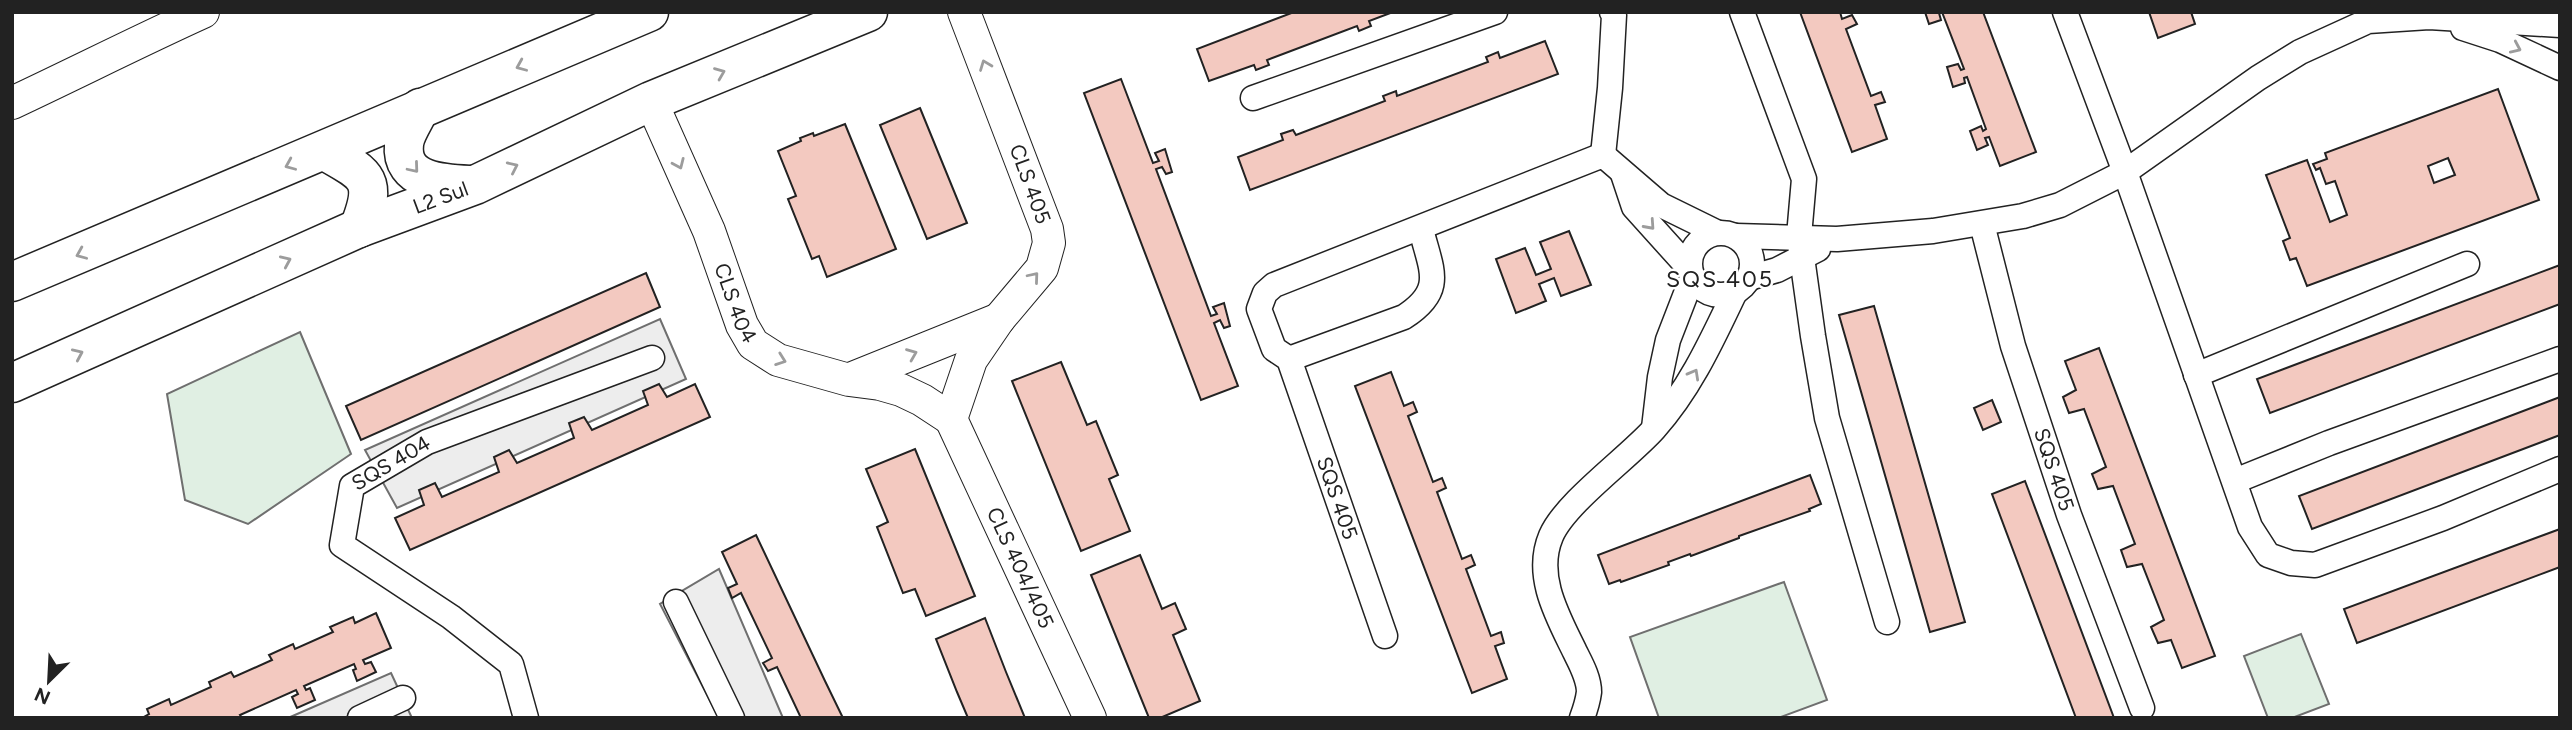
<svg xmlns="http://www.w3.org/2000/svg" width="2572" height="730" viewBox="0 0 2572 730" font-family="Figtree,sans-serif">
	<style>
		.green { fill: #e0efe3; stroke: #6f6f6f; stroke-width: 2 }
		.parking { fill: #ededed; stroke: #6f6f6f; stroke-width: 2 }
		.building { fill: #f3c9c0; stroke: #222; stroke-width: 2; fill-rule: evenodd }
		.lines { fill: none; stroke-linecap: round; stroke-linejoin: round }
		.minor-casing { stroke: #222; stroke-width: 27 }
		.tertiary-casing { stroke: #222; stroke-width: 34 }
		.primary-casing { stroke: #222; stroke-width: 41 }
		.minor { stroke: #fff; stroke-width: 24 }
		.tertiary { stroke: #fff; stroke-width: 32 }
		.primary { stroke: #fff; stroke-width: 38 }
		.oneway { stroke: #9c9c9c }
		.labels { text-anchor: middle; stroke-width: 5; stroke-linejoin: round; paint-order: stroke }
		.street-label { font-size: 21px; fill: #222; stroke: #fff }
		.neighbourhood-label { font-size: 23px; letter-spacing: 2px; fill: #222; stroke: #fff }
	</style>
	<rect width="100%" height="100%" fill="#fff"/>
	<g class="green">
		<polygon points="300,332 351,454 248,524 185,500 167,394"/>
		<polygon points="1784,582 1827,700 1778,718 1659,718 1630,637"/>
		<polygon points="2301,634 2329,704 2292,718 2268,718 2244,656"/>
	</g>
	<g class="parking">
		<polygon points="660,319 686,379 397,508 365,450"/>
		<polygon points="719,569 783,718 719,718 660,604"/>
		<polygon points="391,673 412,718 288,718"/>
	</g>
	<g class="building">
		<polygon points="1294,12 1393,12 1369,21 1371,26 1359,31 1357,26 1267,60 1269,65 1256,70 1254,65 1209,81 1197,49"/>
		<polygon points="1800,12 1840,12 1842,19 1852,15 1857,24 1846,29 1871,96 1881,92 1885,102 1875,105 1887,139 1852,152"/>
		<polygon points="1925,12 1941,12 1939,13 1941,20 1929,24"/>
		<polygon points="1942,12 1983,12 2036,152 2000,166 1989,137 1985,138 1988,145 1977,150 1970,131 1981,126 1983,131 1986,129 1967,77 1964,78 1965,83 1953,87 1947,67 1958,64 1961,70 1964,69"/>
		<polygon points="2149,12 2191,12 2195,24 2158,38"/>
		<polygon points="1545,41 1558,74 1250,190 1238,157 1283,140 1281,134 1293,130 1296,135 1385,101 1383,96 1396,91 1397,96 1488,62 1486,57 1498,52 1500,58"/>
		<polygon points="1121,79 1153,163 1159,161 1155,153 1165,149 1172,172 1166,174 1162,167 1156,169 1211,316 1217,314 1213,307 1224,303 1230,326 1224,328 1220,320 1214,323 1238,386 1201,400 1084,93"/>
		<path d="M2498,89l41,111 -232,86 -11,-28 -6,2 -7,-19 7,-3 -24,-63 41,-15 23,62 17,-7 -12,-34 -9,3 -6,-16 -4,2 -3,-6 14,-5 -2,-6zM2448,158l7,17 -21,8 -6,-17z"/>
		<polygon points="920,108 967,223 927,239 880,125"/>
		<polygon points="845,124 896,249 827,277 819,256 812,259 788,199 796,196 778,151 801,141 800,138 813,133 814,136"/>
		<polygon points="1569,231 1591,285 1561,296 1554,278 1539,284 1546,301 1516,313 1496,259 1525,248 1536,275 1551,269 1540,242"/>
		<polygon points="2560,265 2560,304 2270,413 2257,379"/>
		<polygon points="646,273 660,307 361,440 346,406"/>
		<polygon points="1874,306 1965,622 1930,632 1839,315"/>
		<polygon points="2099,348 2215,656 2182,668 2171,640 2158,643 2151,627 2164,620 2142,564 2127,567 2121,550 2135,544 2113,486 2098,489 2092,474 2106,467 2084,409 2069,413 2063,397 2076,390 2065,361"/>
		<polygon points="1061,362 1087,425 1096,421 1118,475 1109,479 1130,531 1081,551 1012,381"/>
		<polygon points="1391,372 1404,406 1413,402 1417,412 1408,416 1433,482 1442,478 1446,488 1437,492 1462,559 1471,555 1475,565 1466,569 1491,636 1501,632 1504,643 1495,646 1507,679 1472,693 1355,386"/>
		<polygon points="659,384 667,397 695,384 710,417 410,550 395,518 424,505 419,490 435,483 442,497 499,472 494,457 509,450 517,463 574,438 569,423 584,417 592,430 648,405 643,391"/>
		<polygon points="2560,397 2560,435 2312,529 2299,496"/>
		<polygon points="1992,400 2001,422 1983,430 1974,408"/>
		<polygon points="915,449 975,596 926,616 915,589 903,593 877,527 888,522 866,469"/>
		<polygon points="1810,475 1821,504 1809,509 1810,511 1739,536 1739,538 1691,556 1690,554 1668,562 1669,565 1621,582 1620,580 1609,584 1598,555"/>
		<polygon points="2025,481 2114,718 2076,718 1992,494"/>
		<polygon points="2560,529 2560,567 2357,643 2344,609"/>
		<polygon points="756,535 825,681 843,718 801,718 777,667 768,671 763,663 772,658 741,593 732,598 728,588 737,584 722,552"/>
		<polygon points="1140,555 1162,609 1175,603 1186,629 1173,635 1200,701 1160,718 1149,718 1091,575"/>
		<polygon points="376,613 391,648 363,660 365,664 371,662 376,672 357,681 353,670 356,669 354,664 304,686 306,690 310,688 315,700 297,708 292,697 298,694 296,690 240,715 242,718 142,718 149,714 147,709 169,699 171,705 211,687 209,682 231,672 234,677 272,660 269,655 293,644 295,649 333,632 330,627 353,617 355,623"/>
		<polygon points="985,618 1006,672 1025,718 968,718 957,692 936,639"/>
	</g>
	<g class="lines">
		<g class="minor-casing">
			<g id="minor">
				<polyline points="1742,12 1804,179 1799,236 1813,336 1827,418 1887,622"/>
				<polyline points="2065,12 2125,172 2250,527 2268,555 2291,563 2315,565 2443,518 2560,469"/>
				<polyline points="2463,28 2500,40 2560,68"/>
				<polyline points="1253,98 1495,12"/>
				<polyline points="1603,155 1610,88 1614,15 1612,12"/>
				<polyline points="1623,174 1634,207 1689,268"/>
				<path id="s1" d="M1982,224l31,122 56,169 73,193"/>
				<circle cx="1721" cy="264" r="31"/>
				<polyline points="1736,236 1837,239 1933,231 2023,216 2060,205 2125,172 2258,78 2300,52 2368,21 2429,17 2560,25"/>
				<polyline points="1749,278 1777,270 1818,249"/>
				<path d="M1289,359l115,-42c42,-27 27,-47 17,-88"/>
				<polyline points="2196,375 2467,264"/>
				<polyline points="1654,428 1660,377 1668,340 1692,278"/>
				<polyline points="2235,481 2329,443 2560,359"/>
				<polyline points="676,602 732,718"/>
				<polyline points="1385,636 1289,359 1274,349 1259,309 1265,293 1274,285 1603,155 1661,205 1716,232"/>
				<polyline points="360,718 403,698"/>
				<path id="s2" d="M526,718l-15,-54 -60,-47 -109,-72 10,-59 75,-44 225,-84"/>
				<path d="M1582,718c3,-8 6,-18 7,-26 0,-14 -8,-28 -14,-40 -17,-35 -41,-76 -24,-116 14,-33 77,-78 103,-107 36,-40 58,-89 81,-137"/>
			</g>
		</g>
		<g class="tertiary-casing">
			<g id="tertiary">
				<path id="s3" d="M651,101l58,130 33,94 11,19 25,16 71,20 31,4 21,6 21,10 29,19"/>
				<path d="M12,103c64,-30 127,-62 191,-91"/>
				<polyline points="850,379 999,319"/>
				<polyline points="951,419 971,360 999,319 1042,268 1049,243 1047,229 964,12"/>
				<path id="s4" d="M951,419l139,299"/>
			</g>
		</g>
		<g class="primary-casing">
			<g id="primary">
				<path d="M420,108c-5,11 -15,25 -16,36 -4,39 41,40 67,41"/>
				<path d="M325,151c43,24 53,28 34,77"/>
				<polyline points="12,282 649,12"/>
				<path id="s5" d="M12,383l347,-155 116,-43 176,-84 217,-89"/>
			</g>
		</g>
		<use href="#minor" class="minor"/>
		<use href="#tertiary" class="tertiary"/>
		<use href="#primary" class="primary"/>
	</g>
	<defs><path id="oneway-chevron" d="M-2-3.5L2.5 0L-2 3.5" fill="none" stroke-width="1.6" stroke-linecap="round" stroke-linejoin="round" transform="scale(1.75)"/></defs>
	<g class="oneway">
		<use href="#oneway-chevron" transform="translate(2516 48) rotate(24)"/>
		<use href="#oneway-chevron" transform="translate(985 65) rotate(-111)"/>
		<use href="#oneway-chevron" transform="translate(521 66) rotate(157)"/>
		<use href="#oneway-chevron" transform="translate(720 73) rotate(-22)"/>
		<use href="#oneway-chevron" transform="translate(679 164) rotate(66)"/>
		<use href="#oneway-chevron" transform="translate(290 165) rotate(157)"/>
		<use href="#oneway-chevron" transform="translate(513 167) rotate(-25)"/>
		<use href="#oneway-chevron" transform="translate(414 168) rotate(50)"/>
		<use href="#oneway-chevron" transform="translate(1650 225) rotate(48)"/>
		<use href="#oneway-chevron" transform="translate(81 254) rotate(157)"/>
		<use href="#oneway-chevron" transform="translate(286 261) rotate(-24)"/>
		<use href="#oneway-chevron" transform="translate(1034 277) rotate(-50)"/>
		<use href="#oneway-chevron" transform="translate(78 354) rotate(-24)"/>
		<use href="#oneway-chevron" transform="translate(912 354) rotate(-22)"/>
		<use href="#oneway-chevron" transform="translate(781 360) rotate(20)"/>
		<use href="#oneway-chevron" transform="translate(1694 374) rotate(-61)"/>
	</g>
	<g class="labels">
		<g class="street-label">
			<text transform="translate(1030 184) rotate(70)" y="7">CLS 405</text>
			<text dy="7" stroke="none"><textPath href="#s5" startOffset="467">L2 Sul</textPath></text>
			<text dy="7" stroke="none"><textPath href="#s3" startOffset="219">CLS 404</textPath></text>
			<text dy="7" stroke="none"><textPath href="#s2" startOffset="368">SQS 404</textPath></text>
			<text dy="7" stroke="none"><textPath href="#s1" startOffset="256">SQS 405</textPath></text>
			<text transform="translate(1337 498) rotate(71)" y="7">SQS 405</text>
			<text dy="7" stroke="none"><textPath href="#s4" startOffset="164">CLS 404/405</textPath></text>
		</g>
		<g class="neighbourhood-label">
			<text x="1720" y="287">SQS 405</text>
		</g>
	</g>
	<rect width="2572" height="730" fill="none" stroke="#222222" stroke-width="28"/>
	<g transform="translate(49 681) rotate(204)" stroke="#ffffff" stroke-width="5" paint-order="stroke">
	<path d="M0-5L12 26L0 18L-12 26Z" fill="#222222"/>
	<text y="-10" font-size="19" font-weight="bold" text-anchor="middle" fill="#222222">N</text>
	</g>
</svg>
